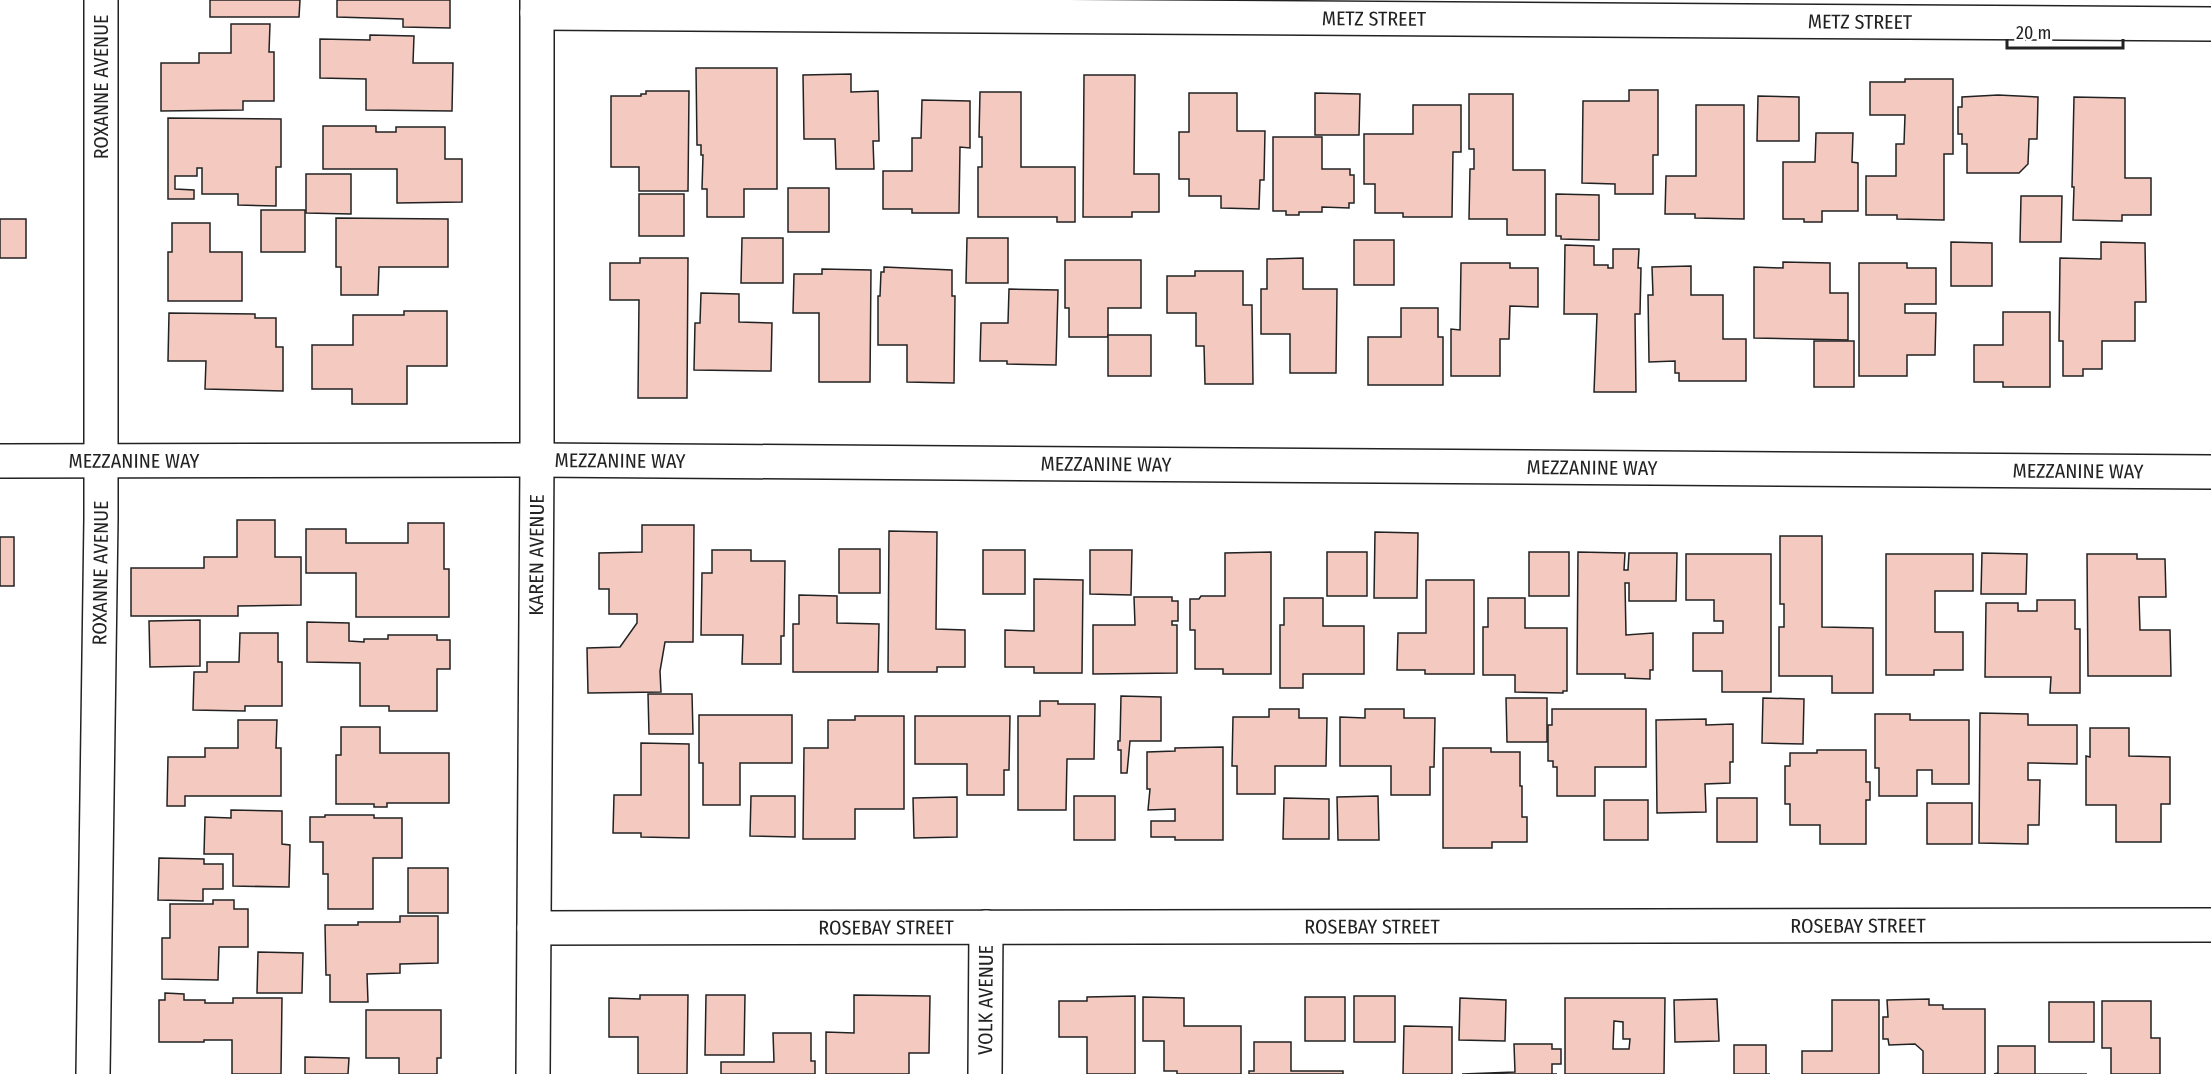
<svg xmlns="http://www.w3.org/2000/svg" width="2211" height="1074" viewBox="0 0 2211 1074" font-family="'Fira Sans Condensed',sans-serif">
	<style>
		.building { fill: #f3c9c0; stroke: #222; stroke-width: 1.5; fill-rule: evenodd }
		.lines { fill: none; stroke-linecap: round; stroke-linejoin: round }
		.street-casing { stroke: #222; stroke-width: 36 }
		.street { stroke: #fff; stroke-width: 33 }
		.labels { text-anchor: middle; stroke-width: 4.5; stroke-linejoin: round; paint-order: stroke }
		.street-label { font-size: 20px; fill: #222; stroke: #fff }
	</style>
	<rect width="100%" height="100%" fill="#fff"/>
	<g class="building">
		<polygon points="210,0 300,0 299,17 210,17"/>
		<polygon points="337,0 450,0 450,28 403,27 403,19 337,17"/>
		<polygon points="231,24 270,24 269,52 274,52 274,101 243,101 243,110 161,111 161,63 199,63 199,53 231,53"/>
		<polygon points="370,35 414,36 413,63 453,63 452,111 366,110 366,79 320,78 320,39 370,40"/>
		<polygon points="696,68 777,68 777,189 744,189 744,217 707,217 707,189 702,189 703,155 701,155 701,145 697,145"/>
		<polygon points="851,74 851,92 878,91 879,141 873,141 874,169 836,169 835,139 804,139 803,75"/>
		<polygon points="1084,75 1135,75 1134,174 1159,174 1159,212 1132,212 1132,217 1083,217"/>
		<polygon points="1905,79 1953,79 1953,154 1944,154 1944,220 1897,219 1897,215 1866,215 1866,176 1896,176 1896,144 1904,144 1905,115 1870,115 1870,82 1905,82"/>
		<polygon points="1629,90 1658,90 1658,155 1653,155 1653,194 1615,194 1615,184 1582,183 1583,101 1629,101"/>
		<polygon points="646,91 689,91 688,191 639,191 639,167 611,167 611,96 641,96 641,94 646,94"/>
		<polygon points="980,92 1021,92 1021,167 1075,167 1075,222 1057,222 1057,217 978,217 978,167 982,167 982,137 979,137"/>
		<polygon points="1189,93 1237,93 1237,131 1265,131 1264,180 1260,180 1259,209 1221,208 1221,196 1189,196 1189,179 1179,179 1179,132 1189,132"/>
		<polygon points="1315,93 1360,94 1359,135 1315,135"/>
		<polygon points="1469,94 1513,94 1513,170 1545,170 1545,235 1507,235 1507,219 1469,219 1470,169 1474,169 1474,149 1469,149"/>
		<polygon points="1998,95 2038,97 2037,139 2029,139 2028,164 2019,173 1967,173 1967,144 1962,144 1962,134 1958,134 1958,107 1962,107 1962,97"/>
		<polygon points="1758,96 1799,97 1799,141 1757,141"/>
		<polygon points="2074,97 2125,98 2125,178 2151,178 2151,215 2122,215 2122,221 2073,220 2074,187 2072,187"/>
		<polygon points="922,100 970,101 970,148 960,147 959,213 912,213 912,209 883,209 883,171 912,171 912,138 921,138"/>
		<polygon points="1413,105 1461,105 1461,152 1453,152 1452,217 1403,217 1403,213 1375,213 1375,184 1364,184 1364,134 1413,134"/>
		<polygon points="1696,105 1744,105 1744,219 1695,218 1695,214 1665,214 1666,176 1696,176"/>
		<polygon points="168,118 281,119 281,167 276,167 276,206 238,205 238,194 202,194 202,168 197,168 197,176 175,176 175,189 194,190 194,199 168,199"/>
		<polygon points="323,126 376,126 376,132 396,132 396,127 445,127 445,159 462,159 462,202 397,203 397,169 323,169"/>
		<polygon points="1816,133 1853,133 1852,162 1858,163 1858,211 1822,211 1822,222 1804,222 1804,219 1783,219 1783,162 1815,162"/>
		<polygon points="1273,137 1322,137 1322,169 1350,169 1350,175 1354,175 1354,203 1349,203 1349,208 1322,207 1322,212 1299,212 1299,215 1286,215 1286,211 1273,211"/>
		<polygon points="306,174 351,174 351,214 306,213"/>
		<rect x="788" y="188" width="41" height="44"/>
		<rect x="639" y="194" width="45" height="42"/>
		<polygon points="1556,194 1599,195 1599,240 1561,239 1561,236 1556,236"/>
		<polygon points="2021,196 2062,196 2061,242 2020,242"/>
		<rect x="261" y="210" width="44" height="42"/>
		<polygon points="336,218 448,219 448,267 379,267 378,295 341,295 341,267 336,267"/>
		<rect x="0" y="219" width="26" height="39"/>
		<polygon points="172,223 210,223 210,252 242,252 242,301 168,301 168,252 172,252"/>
		<polygon points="742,238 783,238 783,283 741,283"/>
		<polygon points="967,238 1008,238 1008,283 966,283"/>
		<rect x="1354" y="240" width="40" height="45"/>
		<polygon points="1951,242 1992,243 1992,286 1951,286"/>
		<polygon points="2101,242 2145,243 2146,302 2135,302 2135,341 2102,341 2102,369 2083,369 2083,376 2063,376 2063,341 2059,341 2060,258 2101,259"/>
		<polygon points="1565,245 1594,246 1594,265 1608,265 1608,268 1613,268 1613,249 1639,249 1638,268 1641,268 1640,314 1635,314 1636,392 1594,392 1597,314 1564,314"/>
		<polygon points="640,258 688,258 687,398 638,398 639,300 610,300 610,263 640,263"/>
		<polygon points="1303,258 1303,289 1337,289 1336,373 1290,373 1290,334 1261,334 1261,289 1267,289 1267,259"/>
		<polygon points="1065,260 1141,260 1141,308 1108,308 1108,337 1069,337 1069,308 1065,308"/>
		<polygon points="1783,262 1830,263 1830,293 1848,293 1848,340 1754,338 1754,267 1783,268"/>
		<polygon points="1461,263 1510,263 1510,268 1538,268 1538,307 1510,306 1509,339 1500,339 1500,376 1451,376 1451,329 1460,330"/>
		<polygon points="1859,263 1907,263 1907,268 1936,268 1936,304 1905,304 1905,313 1936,313 1935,355 1907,355 1907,376 1859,376"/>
		<polygon points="1691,266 1691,295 1723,295 1723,339 1746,339 1746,381 1679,381 1679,373 1675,373 1675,361 1649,362 1648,295 1653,295 1652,267"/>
		<polygon points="884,267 952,270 952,296 955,296 954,383 907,382 907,345 878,345 878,296 880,296 881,272 884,272"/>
		<polygon points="822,269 871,270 870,382 819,382 819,313 793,313 794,274 822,274"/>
		<polygon points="1195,271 1243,271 1243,305 1252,305 1253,384 1205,384 1204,346 1196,346 1196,313 1167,313 1167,276 1195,276"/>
		<polygon points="1009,289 1058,290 1056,365 1007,364 1007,361 980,361 981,323 1008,323"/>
		<polygon points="701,293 739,294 739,322 772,323 771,371 694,370 695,323 700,323"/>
		<polygon points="1401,308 1438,308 1438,337 1443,337 1443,385 1368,385 1368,337 1401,337"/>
		<polygon points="404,311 447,311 447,366 407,366 407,404 352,404 352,389 312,389 312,345 353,345 353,315 404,315"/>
		<polygon points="2003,312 2050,312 2050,387 2003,387 2003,382 1974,382 1974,345 2003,345"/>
		<polygon points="169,313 255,314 255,318 276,318 276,347 283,347 283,391 205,389 206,361 168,361"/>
		<rect x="1108" y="335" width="43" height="41"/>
		<rect x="1814" y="341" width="40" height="46"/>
		<polygon points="237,520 275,520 275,557 301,557 301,605 238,606 238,616 131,616 131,568 204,568 204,557 237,557"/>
		<polygon points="408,523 444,523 444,569 449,569 449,617 356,617 356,573 306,573 306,529 346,529 346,543 408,543"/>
		<polygon points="642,525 694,525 693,642 665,642 660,671 661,692 588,693 587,648 620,647 637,623 637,614 609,614 609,589 599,589 599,553 642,552"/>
		<polygon points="889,531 937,532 936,629 965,630 965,667 937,667 937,672 888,672"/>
		<polygon points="1375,532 1418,533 1417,598 1374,598"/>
		<polygon points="1780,536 1822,536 1822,627 1873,628 1873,693 1832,693 1832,676 1779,676 1779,627 1784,627 1784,604 1780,604"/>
		<rect x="0" y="537" width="14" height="49"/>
		<rect x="839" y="549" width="41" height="44"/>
		<polygon points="712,550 751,550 751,561 785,561 784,636 781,636 781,664 742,664 743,635 701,635 702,573 712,573"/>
		<rect x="983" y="550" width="42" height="44"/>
		<polygon points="1090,550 1132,550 1131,595 1090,594"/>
		<polygon points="1271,552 1271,674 1223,674 1223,669 1195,669 1195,630 1190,630 1190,599 1199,599 1201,596 1225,596 1225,553"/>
		<rect x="1327" y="552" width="40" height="44"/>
		<rect x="1529" y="552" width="40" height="44"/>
		<polygon points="1578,552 1625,553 1624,570 1628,570 1629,553 1677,553 1676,601 1629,601 1629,583 1625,583 1626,635 1653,633 1653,670 1650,670 1650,679 1625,678 1625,674 1577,674"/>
		<polygon points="1982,553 2027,554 2026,594 1981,594"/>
		<polygon points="1686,554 1771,554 1771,692 1722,692 1722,671 1693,671 1693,633 1723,633 1723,621 1714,621 1714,600 1686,600"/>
		<polygon points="1886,554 1973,554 1973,591 1935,591 1935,632 1963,632 1963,670 1934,670 1934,675 1886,675"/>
		<polygon points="2087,554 2137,554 2137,559 2165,559 2166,597 2139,597 2140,630 2170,630 2171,676 2088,676"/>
		<polygon points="1034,579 1083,580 1082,673 1034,673 1034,667 1005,667 1005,630 1034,631"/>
		<polygon points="1426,580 1474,580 1474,674 1425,674 1425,670 1397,670 1398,633 1426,633"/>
		<polygon points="799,595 837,596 837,623 879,624 878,672 793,672 793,624 799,624"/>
		<polygon points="1134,597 1172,597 1172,601 1178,601 1178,621 1172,621 1172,625 1177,625 1177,673 1093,674 1093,625 1135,625"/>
		<polygon points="1284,598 1323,598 1323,626 1364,626 1364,674 1303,674 1303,688 1280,688 1280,625 1284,625"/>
		<polygon points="1488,598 1525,598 1525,628 1567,628 1567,691 1563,691 1563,693 1515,692 1515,675 1483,675 1483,627 1488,627"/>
		<polygon points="2037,600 2075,600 2075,629 2080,629 2080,693 2050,693 2051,677 1985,677 1986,603 2018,603 2018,611 2037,611"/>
		<polygon points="200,620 200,666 150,667 149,621"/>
		<polygon points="307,622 349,623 349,641 364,642 364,639 388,639 388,635 437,635 437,640 450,640 450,669 437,669 437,711 389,711 389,706 360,706 360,663 307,662"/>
		<polygon points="240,633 278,633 278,662 282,662 282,706 245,706 245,711 193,710 194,672 207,672 207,662 239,662"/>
		<polygon points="648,694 692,694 693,734 649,734"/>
		<polygon points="1121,696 1161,697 1161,741 1130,741 1127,773 1121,773 1121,750 1118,750 1118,741 1120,741"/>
		<polygon points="1506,698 1547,698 1547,742 1507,742"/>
		<polygon points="1763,698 1804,699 1803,744 1762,743"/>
		<polygon points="1040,701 1058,701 1058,704 1095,704 1094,759 1067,759 1066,810 1018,810 1018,716 1040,716"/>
		<polygon points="1269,709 1299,709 1299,718 1327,718 1326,766 1275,766 1275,794 1237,794 1237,766 1232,766 1233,717 1269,717"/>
		<polygon points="1365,709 1404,709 1404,718 1435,718 1434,767 1430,767 1430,795 1391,795 1391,766 1340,766 1340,717 1365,718"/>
		<polygon points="1552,709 1646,709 1646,767 1595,767 1595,796 1557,796 1557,767 1553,767 1553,761 1548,761 1548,725 1552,725"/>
		<polygon points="1980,713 2028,714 2028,725 2077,725 2077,764 2028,763 2028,780 2040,780 2039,825 2028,825 2028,844 1979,843"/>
		<polygon points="1875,714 1910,714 1910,720 1969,720 1969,784 1932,784 1932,770 1917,770 1917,796 1879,796 1879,768 1875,768"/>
		<polygon points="699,715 792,715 792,763 740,763 740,805 703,805 703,763 699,763"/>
		<polygon points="855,716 904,716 904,809 855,809 855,839 803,839 804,748 828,748 828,720 855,720"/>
		<polygon points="915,716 1010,716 1009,770 1004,770 1004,795 967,795 967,764 915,764"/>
		<polygon points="1706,719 1706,725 1733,724 1733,762 1730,762 1730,783 1705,784 1706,812 1657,813 1656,720"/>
		<polygon points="238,720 277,720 276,748 281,748 281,796 185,796 185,806 167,806 168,757 205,757 205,748 238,748"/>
		<polygon points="341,727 380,727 380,753 449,753 449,803 387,803 387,807 374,807 374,804 336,804 336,755 341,755"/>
		<polygon points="2090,728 2129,728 2129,756 2170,757 2170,804 2161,804 2161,842 2116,842 2116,805 2086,805 2086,756 2090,757"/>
		<polygon points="641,743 689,744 689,838 641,837 641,833 613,833 614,795 641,795"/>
		<polygon points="1223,747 1223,840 1175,840 1175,837 1151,837 1151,821 1175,821 1175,809 1148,810 1150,789 1147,789 1147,752 1175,751 1175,748"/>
		<polygon points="1443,748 1491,748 1491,752 1520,752 1520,786 1522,786 1522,817 1527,817 1527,842 1492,842 1492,848 1443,848"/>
		<polygon points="1817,750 1866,750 1866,782 1870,782 1870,800 1866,800 1866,844 1820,844 1820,825 1790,825 1790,804 1785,804 1785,766 1790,766 1790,753 1817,753"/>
		<polygon points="751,796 795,796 795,837 750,836"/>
		<rect x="1074" y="796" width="41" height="44"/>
		<polygon points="1378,796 1379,840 1338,840 1337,797"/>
		<polygon points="957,797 957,837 914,838 913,798"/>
		<polygon points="1284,798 1329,799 1329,839 1283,839"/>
		<rect x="1717" y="798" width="40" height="44"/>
		<rect x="1604" y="800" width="44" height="40"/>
		<rect x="1927" y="803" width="45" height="41"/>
		<polygon points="231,810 282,811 282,844 290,845 289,887 233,886 233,854 204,854 205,817 231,818"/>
		<polygon points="325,815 374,815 374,818 402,818 402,858 373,858 373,909 328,909 328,874 323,874 323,842 310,842 310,817 325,817"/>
		<polygon points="159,858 204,859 204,864 223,864 223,889 203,889 203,901 158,900"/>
		<rect x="408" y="868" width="40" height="45"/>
		<polygon points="213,900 234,900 234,909 248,909 248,947 219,947 218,980 162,979 162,938 170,938 170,904 213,904"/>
		<polygon points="400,916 438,916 438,963 400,964 400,973 367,974 368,1002 330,1002 330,975 326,975 325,925 358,925 358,922 400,922"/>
		<polygon points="258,952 303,953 302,993 257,993"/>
		<polygon points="165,993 184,994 184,1000 205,1000 205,1003 233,1003 233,998 282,998 281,1074 232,1074 232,1040 204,1040 204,1042 159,1042 159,1000 165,1000"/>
		<polygon points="640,995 688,995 687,1074 638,1074 638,1037 609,1037 609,998 640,999"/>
		<polygon points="706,995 745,995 744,1055 705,1055"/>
		<polygon points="854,995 930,996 929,1053 909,1053 909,1074 826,1074 826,1032 854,1033"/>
		<polygon points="1135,996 1135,1074 1087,1074 1087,1037 1059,1037 1059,1001 1087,1001 1087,997"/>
		<rect x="1354" y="996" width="41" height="46"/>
		<polygon points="1143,997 1184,998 1184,1026 1241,1026 1241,1074 1177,1074 1177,1071 1164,1071 1164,1041 1143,1041"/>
		<rect x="1305" y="997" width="40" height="44"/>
		<polygon points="1460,998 1506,1000 1505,1041 1459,1040"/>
		<path d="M1565,998h100l-1,76h-99zM1614,1021l9,1v17h7l-1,10h-16z"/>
		<polygon points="1717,999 1719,1041 1675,1042 1674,1000"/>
		<polygon points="1929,999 1929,1005 1943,1005 1943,1009 1985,1009 1985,1074 1923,1074 1923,1051 1915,1044 1889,1045 1888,1039 1883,1039 1883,1017 1888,1017 1887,1000"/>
		<polygon points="1832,1000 1879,1000 1879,1074 1802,1074 1802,1051 1832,1051"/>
		<polygon points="2102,1001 2151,1001 2151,1038 2160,1038 2160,1074 2111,1074 2111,1048 2102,1048"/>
		<rect x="2049" y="1002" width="45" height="40"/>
		<polygon points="366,1010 441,1010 441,1058 437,1058 437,1074 399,1074 399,1058 366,1058"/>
		<polygon points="1404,1026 1452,1027 1452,1074 1403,1074"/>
		<polygon points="773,1033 811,1033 811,1061 815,1061 815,1074 721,1074 721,1062 774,1062"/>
		<polygon points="1254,1042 1291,1042 1291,1071 1343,1071 1343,1074 1249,1074 1249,1071 1254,1071"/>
		<polygon points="1514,1044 1552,1044 1552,1049 1561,1049 1561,1064 1552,1064 1552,1074 1557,1074 1462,1074 1515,1072"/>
		<polygon points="1734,1045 1766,1045 1766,1074 1770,1074 1734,1074"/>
		<polygon points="1998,1046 2035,1046 2035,1074 2087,1074 1994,1074 1998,1073"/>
		<polygon points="305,1057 349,1058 348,1074 305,1074"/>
	</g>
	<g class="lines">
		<g class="street-casing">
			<g id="street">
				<path id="s1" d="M537,13l1674,11"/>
				<path id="s2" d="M0,461l537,-1 1674,12"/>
				<path id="s3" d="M534,928l1677,-3"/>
				<path id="s4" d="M93,1074l8,-556v-518"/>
				<path id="s5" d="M533,1074l4,-614v-460"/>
				<path id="s6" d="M985,1074l1,-147"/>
			</g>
		</g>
		<use href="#street" class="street"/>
	</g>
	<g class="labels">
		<g class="street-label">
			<text dy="7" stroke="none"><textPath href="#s1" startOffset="837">METZ STREET</textPath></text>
			<text dy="7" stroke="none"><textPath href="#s1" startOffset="1323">METZ STREET</textPath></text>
			<text transform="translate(101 87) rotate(-90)" y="7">ROXANNE AVENUE</text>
			<text dy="7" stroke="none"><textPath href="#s2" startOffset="134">MEZZANINE WAY</textPath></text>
			<text dy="7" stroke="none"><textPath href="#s2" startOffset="620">MEZZANINE WAY</textPath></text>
			<text dy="7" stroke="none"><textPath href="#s2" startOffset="1106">MEZZANINE WAY</textPath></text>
			<text dy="7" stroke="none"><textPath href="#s2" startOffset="1592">MEZZANINE WAY</textPath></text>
			<text dy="7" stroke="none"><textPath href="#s2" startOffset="2078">MEZZANINE WAY</textPath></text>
			<text dy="7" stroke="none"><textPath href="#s5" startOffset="519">KAREN AVENUE</textPath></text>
			<text dy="7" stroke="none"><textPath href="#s4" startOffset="501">ROXANNE AVENUE</textPath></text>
			<text dy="7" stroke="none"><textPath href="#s3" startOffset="1324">ROSEBAY STREET</textPath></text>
			<text dy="7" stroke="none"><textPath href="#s3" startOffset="838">ROSEBAY STREET</textPath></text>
			<text dy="7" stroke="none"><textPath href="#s3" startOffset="352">ROSEBAY STREET</textPath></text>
			<text dy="7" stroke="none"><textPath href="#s6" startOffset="74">VOLK AVENUE</textPath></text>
		</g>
	</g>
	<path d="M2007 39v9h116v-9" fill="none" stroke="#222222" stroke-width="3"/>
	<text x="2016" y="39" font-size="18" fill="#222222" stroke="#ffffff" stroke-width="4.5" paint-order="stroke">20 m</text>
</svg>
